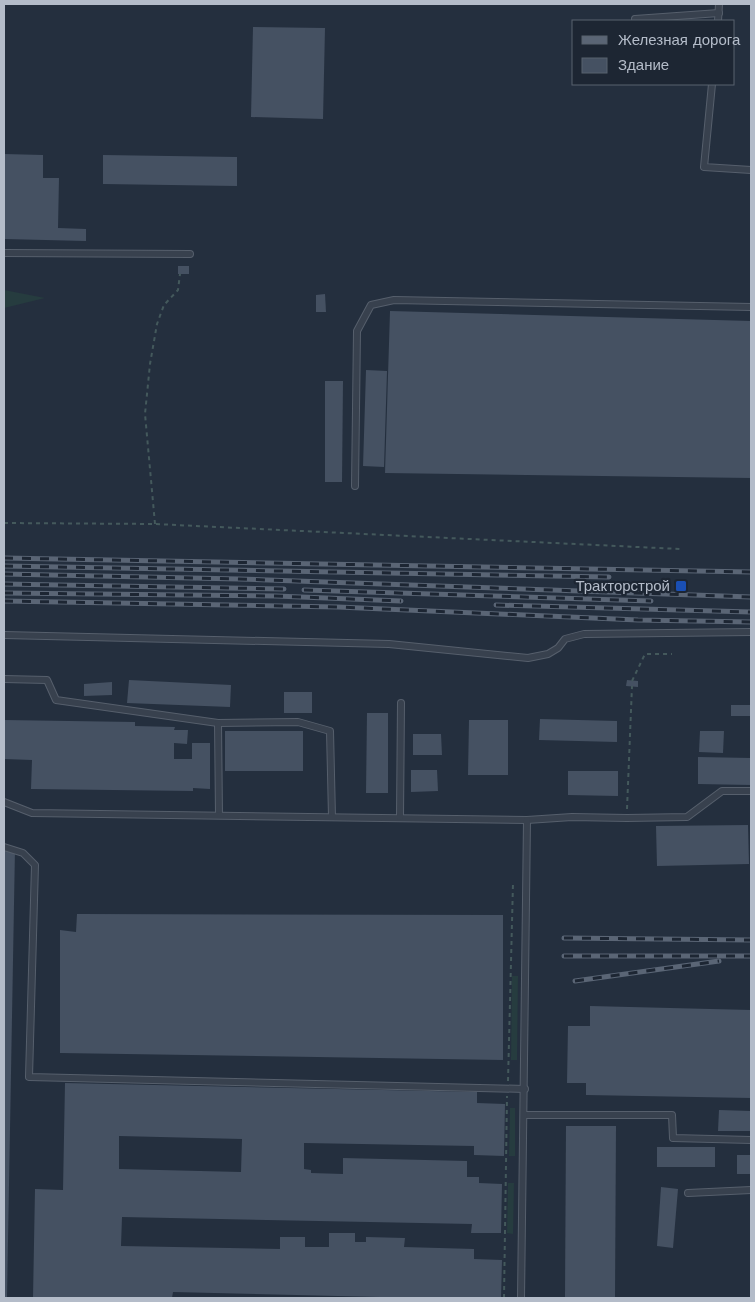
<svg xmlns="http://www.w3.org/2000/svg" width="755" height="1302" viewBox="0 0 755 1302" font-family="'Work Sans',sans-serif">
	<style>
		.green { fill: #263c3f }
		.building { fill: #455162; fill-rule: evenodd }
		.lines { fill: none; stroke-linecap: round; stroke-linejoin: round }
		.lane-casing { stroke: #565f6c; stroke-width: 8 }
		.path { stroke: #44595c; stroke-width: 2; stroke-dasharray: 4 4; stroke-linecap: butt }
		.lane { stroke: #38414e; stroke-width: 6 }
		.rail-casing { stroke: #5a6575; stroke-width: 5 }
		.rail { stroke: #1d2633; stroke-width: 3; stroke-dasharray: 9; stroke-linecap: butt }
		.transit-dot { fill: #1a4fb4; stroke: #1d2633; stroke-width: 2 }
		.labels { text-anchor: middle; stroke-width: 4.5; stroke-linejoin: round; paint-order: stroke }
		.poi-label { font-size: 15px; fill: #b4bcc9; stroke: #1d2633; text-anchor: end }
	</style>
	<rect width="100%" height="100%" fill="#242f3e"/>
	<g class="green">
		<polygon points="4,290 45,298 4,308"/>
		<polygon points="512,976 518,976 517,1060 511,1060"/>
		<polygon points="510,1108 515,1108 515,1156 509,1156"/>
		<polygon points="508,1183 514,1183 513,1234 507,1233"/>
	</g>
	<g class="building">
		<polygon points="253,27 325,28 323,119 251,117"/>
		<polygon points="4,154 43,155 43,178 59,178 58,228 86,229 86,241 4,239"/>
		<polygon points="103,155 237,157 237,186 103,184"/>
		<rect x="178" y="266" width="11" height="8"/>
		<polygon points="325,294 326,312 316,312 316,295"/>
		<polygon points="390,311 751,321 751,478 385,473"/>
		<polygon points="366,370 387,371 384,467 363,466"/>
		<polygon points="325,381 343,381 342,482 325,482"/>
		<polygon points="129,680 231,685 230,707 127,703"/>
		<polygon points="627,680 638,681 638,687 626,686"/>
		<polygon points="112,682 112,695 84,696 84,684"/>
		<rect x="284" y="692" width="28" height="21"/>
		<rect x="731" y="705" width="20" height="11"/>
		<polygon points="367,713 388,713 388,793 366,793"/>
		<polygon points="540,719 617,721 617,742 539,740"/>
		<polygon points="4,720 135,722 135,726 175,727 174,730 188,730 187,744 174,743 174,759 192,759 192,743 210,743 210,789 193,788 193,791 31,789 32,760 4,759"/>
		<polygon points="469,720 508,720 508,775 468,775"/>
		<rect x="225" y="731" width="78" height="40"/>
		<polygon points="700,731 724,731 723,753 699,752"/>
		<polygon points="413,734 441,734 442,755 413,755"/>
		<polygon points="698,757 751,758 751,785 698,784"/>
		<polygon points="411,770 437,770 438,791 411,792"/>
		<polygon points="568,771 618,771 618,796 568,795"/>
		<polygon points="748,825 749,864 657,866 656,826"/>
		<polygon points="4,848 15,848 7,1298 4,1298"/>
		<polygon points="77,914 503,915 503,1060 60,1053 60,930 76,932"/>
		<polygon points="590,1006 751,1010 751,1098 586,1095 586,1083 567,1083 568,1026 590,1026"/>
		<path d="M65,1083l412,9v11l28,1 -1,52 -30,-1v-9l-170,-3v26l7,1v3l32,1v-16l124,3v16h12v6l23,1 -1,49h-30l1,-9 -350,-7 -1,29 159,3v-12h25v10h24v-14h26v9h11v-5l39,1 -1,9 70,2v10l28,1 -1,38h-80l-248,-6 -1,6h-139l2,-109 28,1zM119,1136l123,3 -1,33 -122,-3z"/>
		<polygon points="719,1110 751,1111 751,1131 718,1131"/>
		<polygon points="566,1126 616,1126 615,1298 565,1298"/>
		<rect x="657" y="1147" width="58" height="20"/>
		<rect x="737" y="1155" width="14" height="19"/>
		<polygon points="661,1187 678,1189 673,1248 657,1246"/>
	</g>
	<g class="lines">
		<g class="lane-casing">
			<g id="lane">
				<polyline points="635,19 719,13"/>
				<polyline points="718,21 719,4"/>
				<polyline points="712,84 704,167 751,170"/>
				<polyline points="4,253 190,254"/>
				<polyline points="355,486 357,331 371,305 394,300 751,307"/>
				<polyline points="4,635 389,644 528,658 548,654 558,648 565,639 584,634 751,632"/>
				<polyline points="4,679 47,680 56,700 218,723 298,722 330,731 332,817"/>
				<polyline points="218,723 219,815"/>
				<polyline points="4,802 32,813 527,820 572,817 627,818 687,817 722,791 751,791"/>
				<polyline points="400,817 401,703"/>
				<polyline points="4,847 23,853 35,865 29,1077 525,1089"/>
				<polyline points="524,1115 672,1115 673,1138 751,1140"/>
				<polyline points="688,1193 751,1190"/>
				<polyline points="521,1298 527,820"/>
			</g>
		</g>
		<g class="path">
			<polyline points="4,523 155,524 680,549"/>
			<polyline points="155,524 145,414 150,364 157,324 164,305 178,290 180,274"/>
			<polyline points="632,681 645,654 672,654"/>
			<polyline points="627,809 632,686"/>
			<polyline points="508,1081 513,883"/>
			<polyline points="504,1298 507,1096"/>
		</g>
		<use href="#lane" class="lane"/>
		<g class="rail-casing">
			<g id="rail">
				<polyline points="4,558 751,572"/>
				<polyline points="4,566 609,577"/>
				<polyline points="4,574 239,579 751,597"/>
				<polyline points="4,584 284,589"/>
				<polyline points="304,590 651,601"/>
				<polyline points="4,593 276,596 401,601"/>
				<polyline points="4,601 338,607 638,620 751,622"/>
				<polyline points="496,605 751,612"/>
				<polyline points="564,938 751,940"/>
				<polyline points="564,956 751,956"/>
				<polyline points="575,981 719,961"/>
			</g>
		</g>
		<use href="#rail" class="rail"/>
	</g>
	<rect class="transit-dot" x="675" y="580" width="12" height="12" rx="2.5"/>
	<g class="labels">
		<g class="poi-label">
			<text x="670" y="591">Тракторстрой</text>
		</g>
	</g>
	<rect width="755" height="1302" fill="none" stroke="#b4bcc9" stroke-width="10"/>
	<rect x="572" y="20" width="162" height="65" fill="#1d2633" stroke="#59626f"/>
	<rect x="582" y="36" width="25" height="8" fill="#5a6575" stroke="#59626f"/>
	<text x="618" y="45" font-size="15" fill="#b4bcc9">Железная дорога</text>
	<rect x="582" y="58" width="25" height="15" fill="#455162" stroke="#59626f"/>
	<text x="618" y="70" font-size="15" fill="#b4bcc9">Здание</text>
</svg>
